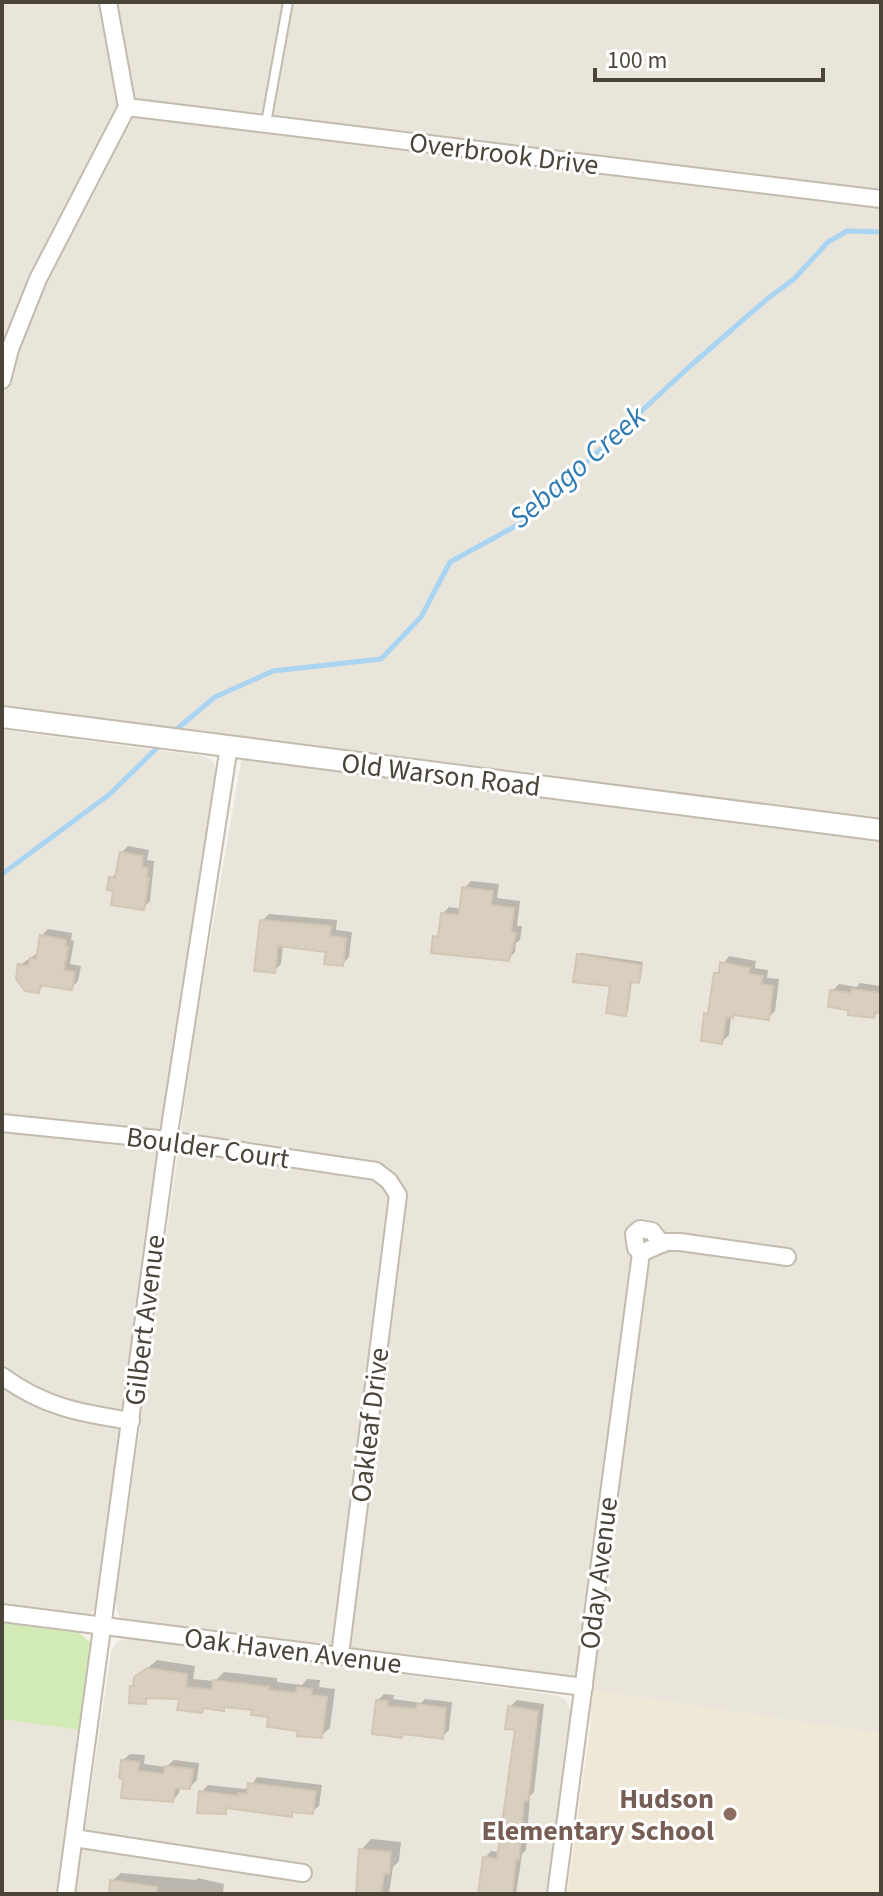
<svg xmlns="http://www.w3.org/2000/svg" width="883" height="1896" viewBox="0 0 883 1896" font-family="'Source Sans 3',sans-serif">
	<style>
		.residential { fill: #eae5da }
		.education { fill: #efe8d6 }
		.green { fill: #d2eab5 }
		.shadow { fill: #0003 }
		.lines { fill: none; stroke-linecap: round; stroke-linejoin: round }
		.stream { stroke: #a9d4f2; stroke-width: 5 }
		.building { fill: #d8cfc1; stroke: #d3c7b4; stroke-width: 2 }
		.service-casing { stroke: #c2bbae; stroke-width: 12 }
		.minor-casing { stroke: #c2bbae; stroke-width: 20 }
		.tertiary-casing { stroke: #c2bbae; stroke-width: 24 }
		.service { stroke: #fff; stroke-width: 8 }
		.minor { stroke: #fff; stroke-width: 16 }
		.tertiary { stroke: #fff; stroke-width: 20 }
		.education-dot { fill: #8d6e63; stroke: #fff; stroke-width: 3 }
		.labels { text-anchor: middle; stroke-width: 6; stroke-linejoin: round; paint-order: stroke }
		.street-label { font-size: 28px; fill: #4b4439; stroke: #fff }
		.education-label { font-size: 28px; font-weight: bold; fill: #785e54; stroke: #fff; text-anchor: end }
		.water-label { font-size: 30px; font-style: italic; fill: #2e7ab2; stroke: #fff }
	</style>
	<rect width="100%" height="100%" fill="#f6f3ec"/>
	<g class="residential">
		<polygon points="2,2 881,2 881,1734 591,1690 456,1663 131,1620 120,1617 117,1611 116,1600 195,1029 244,744 2,712"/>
		<polygon points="2,730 203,756 214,762 216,776 177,1025 96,1606 93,1612 87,1615 2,1604"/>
		<polygon points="135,1638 555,1695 566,1700 573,1716 548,1894 76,1894 111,1652 117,1641"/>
		<polygon points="2,1719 79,1730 59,1894 2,1894"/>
	</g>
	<polygon class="education" points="591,1690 881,1734 881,1894 567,1894 591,1723"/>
	<polygon class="green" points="2,1623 79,1633 90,1642 79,1730 2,1719"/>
	<g class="shadow">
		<polygon points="128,846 149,850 147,860 154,861 150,901 143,908 115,889 111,878 119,870 121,853"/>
		<polygon points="471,881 499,884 497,898 520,901 517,926 522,926 520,940 516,943 515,952 508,959 435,937 440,932 442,914 449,907 462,909 464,888"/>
		<polygon points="269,914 337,920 336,930 352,932 349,957 342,964 328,950 283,945 281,964 274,971 262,921"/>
		<polygon points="48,929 72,933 71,940 74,941 70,964 81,966 78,981 71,988 45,984 38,991 20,965 39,952 41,936"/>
		<polygon points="581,953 643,962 641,978 638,981 632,980 628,1011 626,1014 612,984 578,955"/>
		<polygon points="729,956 756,961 755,968 768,970 767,978 779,979 775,1011 768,1018 735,1013 731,1017 729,1035 722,1042 706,1014 711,1010 716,974"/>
		<polygon points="860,983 881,986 881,1011 873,1016 850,1008 832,991 839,984 857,987"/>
		<polygon points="157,1660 195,1666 193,1679 215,1681 224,1672 277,1678 277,1682 302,1685 307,1679 320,1680 319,1687 335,1689 330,1728 321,1736 254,1708 227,1705 223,1708 206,1707 201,1711 181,1697 151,1696 145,1702 132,1687 136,1678"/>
		<polygon points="384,1694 394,1695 393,1699 421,1703 425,1699 452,1702 449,1730 442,1737 405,1732 402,1736 377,1701"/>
		<polygon points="517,1700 544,1704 534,1792 530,1796 526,1850 522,1854 516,1894 480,1894 485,1858 491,1851 500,1852 517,1728 510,1707"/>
		<polygon points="130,1754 145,1755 144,1764 166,1767 174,1760 199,1763 197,1780 190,1787 180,1786 179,1793 173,1800 123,1760"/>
		<polygon points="257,1777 322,1785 319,1806 312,1812 295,1810 291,1814 230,1807 225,1812 201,1792 208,1785 244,1789 250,1787"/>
		<polygon points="371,1839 401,1842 399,1861 393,1867 389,1894 358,1894 361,1850"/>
		<polygon points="121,1873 196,1880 198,1878 224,1884 223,1894 111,1894 112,1881"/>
	</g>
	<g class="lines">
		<g class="stream">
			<polyline points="172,733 215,697 273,671 381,659 421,617 450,562 521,523 689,367 767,299 794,279 828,242 847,231 881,232"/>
			<polyline points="2,874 110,794 162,743"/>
		</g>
	</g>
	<g class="building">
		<polygon points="120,852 143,856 142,867 148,868 147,878 149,878 144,910 111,905 113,891 107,890 109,877 115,878"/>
		<polygon points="462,887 493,891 491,905 514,908 511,932 516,933 509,961 431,953 433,936 438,937 441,913 459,915"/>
		<polygon points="260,920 331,926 330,936 346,938 343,966 324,964 326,952 278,946 275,973 254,971"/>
		<polygon points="40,935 66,940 65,947 68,947 64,970 75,972 72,990 40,985 39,993 25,991 16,979 18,964 29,966 30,958 36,959"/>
		<polygon points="577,954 641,965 639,983 630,982 626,1016 606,1013 610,986 573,982"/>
		<polygon points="720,962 750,968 749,974 763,976 761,984 773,986 769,1020 733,1015 733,1018 726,1017 722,1044 701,1041 704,1013 708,1014 714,973 719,973"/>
		<polygon points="852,989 881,993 881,1013 875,1012 874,1018 848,1015 848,1010 828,1007 830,990 851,993"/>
		<polygon points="147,1668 187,1674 186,1687 212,1690 213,1680 269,1687 269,1690 296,1693 297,1687 312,1689 311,1695 327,1697 322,1738 297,1736 298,1731 267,1727 268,1717 251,1715 252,1710 224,1707 224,1711 203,1708 202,1713 177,1710 179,1699 146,1698 146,1704 129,1703 130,1686 133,1686 134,1677"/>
		<polygon points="376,1700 388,1701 387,1706 416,1709 417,1704 446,1708 443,1739 403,1734 402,1738 372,1734"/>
		<polygon points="508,1706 538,1711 528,1801 524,1800 519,1859 516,1859 512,1894 478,1894 483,1857 497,1859 515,1730 505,1729"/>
		<polygon points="121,1760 139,1762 138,1771 164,1774 165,1766 193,1769 190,1789 175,1788 173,1802 121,1798 123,1779 119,1778"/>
		<polygon points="248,1783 316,1791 313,1814 292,1812 292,1817 226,1808 226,1814 197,1813 199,1791 238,1796 238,1793 247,1794"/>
		<polygon points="359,1849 391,1852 389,1874 384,1873 381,1894 356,1894"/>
		<polygon points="110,1880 157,1887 156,1894 109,1894"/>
	</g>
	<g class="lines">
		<g class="service-casing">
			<polyline id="service" points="266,123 288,2"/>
		</g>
		<g class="minor-casing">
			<g id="minor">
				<polyline points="127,107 881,199"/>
				<polyline points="2,380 10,349 38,279 127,107 108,2"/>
				<polyline points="2,1123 168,1140 376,1171 389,1181 398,1195 340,1655"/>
				<polyline points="641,1253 666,1242 680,1242 787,1257"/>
				<polyline points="641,1253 636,1248 634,1234 640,1229 652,1231 662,1244"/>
				<path d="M2,1376c42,31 78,37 129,45"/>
				<polyline points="2,1613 584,1687"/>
				<polyline points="74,1838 303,1873"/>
				<polyline points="66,1894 168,1140 229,746"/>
				<polyline points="556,1894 641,1253"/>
			</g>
		</g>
		<g class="tertiary-casing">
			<polyline id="tertiary" points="2,717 881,830"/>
		</g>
		<use href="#service" class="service"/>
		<use href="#minor" class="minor"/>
		<use href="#tertiary" class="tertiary"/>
	</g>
	<circle class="education-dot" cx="730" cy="1814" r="8"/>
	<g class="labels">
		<g class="street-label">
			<text transform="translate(504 153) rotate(7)" y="10">Overbrook Drive</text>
			<text transform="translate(441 774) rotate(7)" y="10">Old Warson Road</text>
			<text transform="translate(208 1147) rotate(8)" y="10">Boulder Court</text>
			<text transform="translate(144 1320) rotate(-83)" y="10">Gilbert Avenue</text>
			<text transform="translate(369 1425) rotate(-83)" y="10">Oakleaf Drive</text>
			<text transform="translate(598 1573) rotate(-83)" y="10">Oday Avenue</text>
			<text transform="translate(293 1650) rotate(7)" y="10">Oak Haven Avenue</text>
		</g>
		<g class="education-label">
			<text x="714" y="1808">Hudson<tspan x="714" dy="32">Elementary School</tspan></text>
		</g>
		<g class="water-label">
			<text transform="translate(577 467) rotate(-41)" y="10">Sebago Creek</text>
		</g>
	</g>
	<rect width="883" height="1896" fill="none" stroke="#4b4439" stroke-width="8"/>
	<path d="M595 68v12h228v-12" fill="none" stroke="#4b4439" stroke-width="4"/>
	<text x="607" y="68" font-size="24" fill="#4b4439" stroke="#ffffff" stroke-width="6" paint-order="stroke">100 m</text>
</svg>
